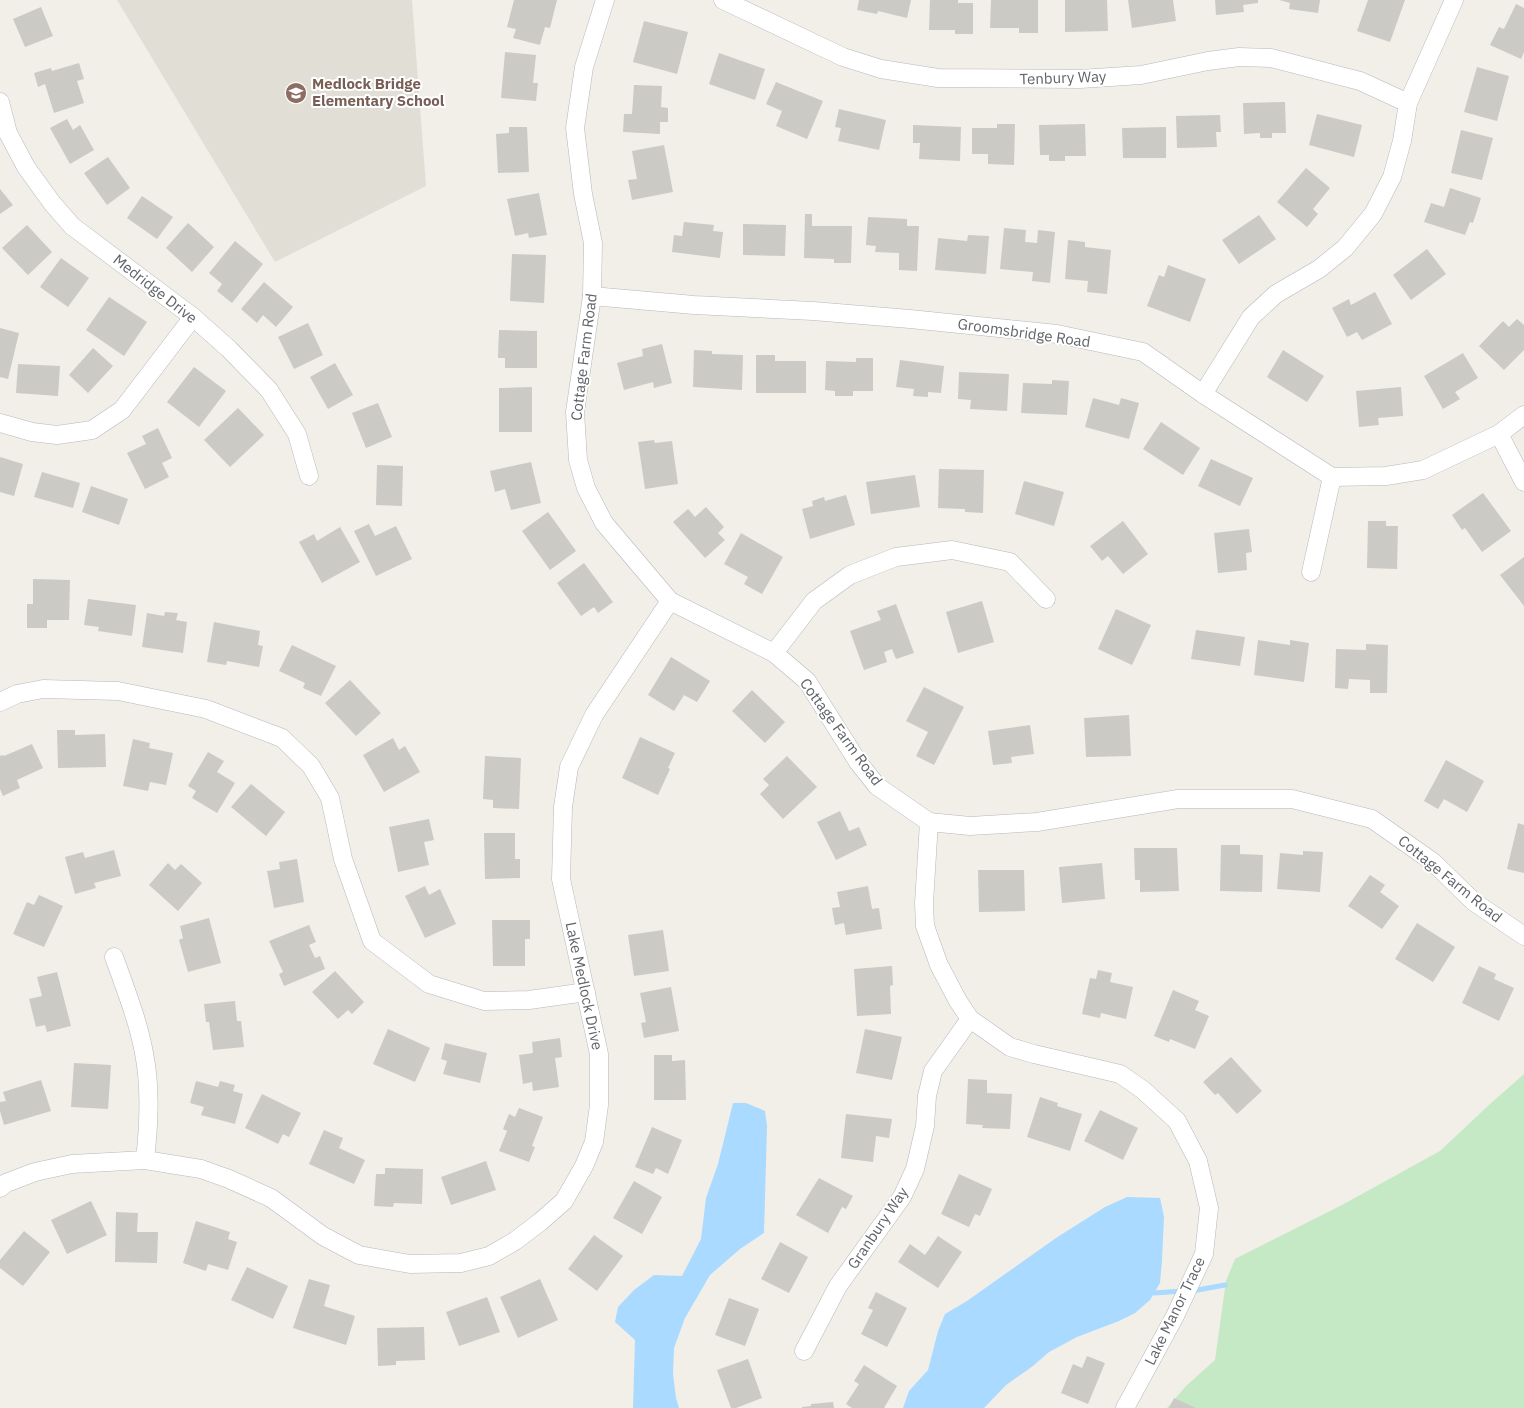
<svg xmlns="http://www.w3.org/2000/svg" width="1524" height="1408" viewBox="0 0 1524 1408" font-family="'IBM Plex Sans',sans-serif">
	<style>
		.education { fill: #e1ded6 }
		.green { fill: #c5e8c5 }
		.water { fill: #aadaff }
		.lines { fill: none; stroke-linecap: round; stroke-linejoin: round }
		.stream { stroke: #aadaff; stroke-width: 5 }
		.building { fill: #cccac5 }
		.street-casing { stroke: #b5b8bc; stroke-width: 19 }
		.street { stroke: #fff; stroke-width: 18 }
		.labels { text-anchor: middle; stroke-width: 4; stroke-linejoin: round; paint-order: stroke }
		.street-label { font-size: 15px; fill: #5f6368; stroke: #fff }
		.education-label { font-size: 15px; font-weight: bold; fill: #785e54; stroke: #fff; text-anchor: start }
	</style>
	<rect width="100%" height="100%" fill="#f1efe8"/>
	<polygon class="education" points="117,0 412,0 426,186 275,262"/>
	<polygon class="green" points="1524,1074 1524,1408 1167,1408 1186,1386 1215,1360 1226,1281 1235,1259 1342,1205 1440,1151 1490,1104"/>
	<g class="water">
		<polygon points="733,1103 746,1103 765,1111 767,1126 764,1233 740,1249 710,1275 685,1318 674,1348 673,1374 676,1398 679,1408 633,1408 635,1340 615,1322 618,1307 634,1290 654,1275 682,1276 701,1239 706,1198 718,1164"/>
		<polygon points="1127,1197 1160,1198 1164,1217 1162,1261 1160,1283 1150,1300 1135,1313 1119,1321 1077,1337 1049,1352 1033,1366 1006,1385 984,1408 903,1408 909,1391 928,1370 938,1331 945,1314 967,1301 1056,1238 1105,1207"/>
	</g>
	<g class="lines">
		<g class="stream">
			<polyline points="1192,1291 1225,1285"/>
			<polyline points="1154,1293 1183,1291"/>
		</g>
	</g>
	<g class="building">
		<polygon points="514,0 557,0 550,28 545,27 540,45 513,38 516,29 507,27"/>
		<polygon points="859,0 911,0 907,18 878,11 877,14 857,10"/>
		<polygon points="930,0 958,0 958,3 973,3 973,34 955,34 955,30 929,30"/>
		<polygon points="991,0 1038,0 1038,33 1019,33 1019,28 990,28"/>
		<polygon points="1065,0 1107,0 1108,31 1065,32"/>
		<polygon points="1128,0 1173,0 1176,21 1132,28"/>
		<polygon points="1215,0 1258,0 1258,3 1243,5 1244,12 1216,15"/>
		<polygon points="1279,0 1320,0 1318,13 1289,9 1290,3"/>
		<polygon points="1368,0 1405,0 1390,42 1357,31"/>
		<polygon points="1516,4 1524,8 1524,52 1521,59 1490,45 1499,27 1504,29"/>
		<polygon points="41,7 53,36 25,47 13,19"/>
		<polygon points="644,21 688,32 677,74 633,62"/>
		<polygon points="505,52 536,55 533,83 538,83 536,101 501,98"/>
		<polygon points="719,53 765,69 755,100 709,84"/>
		<polygon points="79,63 84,79 77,81 84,103 54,113 45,84 38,87 34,73 51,68 52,71"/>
		<polygon points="1477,67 1509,76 1497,121 1464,112"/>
		<polygon points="776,82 823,101 807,139 776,126 782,111 766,104"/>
		<polygon points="634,85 662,86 661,107 668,108 668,122 660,122 660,134 623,132 624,114 632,114"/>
		<polygon points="1285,102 1286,133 1272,133 1272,138 1260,138 1260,133 1244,134 1243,103"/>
		<polygon points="839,109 886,120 879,150 838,141 841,128 835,127"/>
		<polygon points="1317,114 1362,125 1354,157 1309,145"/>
		<polygon points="1220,115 1221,132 1216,132 1217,147 1177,148 1176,116"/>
		<polygon points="67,119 73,130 80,125 94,150 70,164 50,128"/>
		<polygon points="997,124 1015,124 1014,165 988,164 988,154 972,154 972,128 997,128"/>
		<polygon points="1085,124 1086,156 1065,156 1065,161 1049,161 1049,155 1040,155 1039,125"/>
		<polygon points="913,125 961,127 960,161 919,159 920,143 913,143"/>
		<polygon points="509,127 527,127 529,172 498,173 496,134 509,133"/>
		<polygon points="1166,127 1166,158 1123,158 1122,128"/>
		<polygon points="1461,130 1493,138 1482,180 1451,173"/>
		<polygon points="664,145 673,192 632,200 628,180 637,179 632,151"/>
		<polygon points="108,157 130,188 107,205 84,173"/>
		<polygon points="1306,168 1330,188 1313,209 1318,214 1307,227 1277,202"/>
		<polygon points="1450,188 1481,198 1473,223 1470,222 1465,235 1424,222 1431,203 1444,207"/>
		<polygon points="0,189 13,205 0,214"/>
		<polygon points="539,193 547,235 529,238 528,233 515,236 507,199"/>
		<polygon points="142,196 173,217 157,239 127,218"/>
		<polygon points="805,214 812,214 812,226 852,226 851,263 834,263 834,259 804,258"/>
		<polygon points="1259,215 1276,239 1239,264 1222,240"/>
		<polygon points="868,217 907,219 907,226 919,226 917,271 899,270 899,253 875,252 876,246 866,245"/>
		<polygon points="684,222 714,225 713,231 723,232 720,258 672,252 674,235 682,236"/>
		<polygon points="188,223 214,247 192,272 166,248"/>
		<polygon points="743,224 786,225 785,256 743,255"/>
		<polygon points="27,225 52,252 28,275 2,248"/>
		<polygon points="1004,228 1026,230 1025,242 1037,243 1038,230 1055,232 1050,283 1032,281 1033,272 1000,269"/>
		<polygon points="968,235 989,236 986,274 935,270 938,238 967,241"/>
		<polygon points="1068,240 1085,242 1085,247 1111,250 1107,294 1087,292 1088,281 1065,279"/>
		<polygon points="235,241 263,264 232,303 217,291 222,284 209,273"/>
		<polygon points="1427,249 1446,274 1411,300 1393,275"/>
		<polygon points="512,254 546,255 544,303 510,301"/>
		<polygon points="61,258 89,278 68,307 40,287"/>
		<polygon points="1168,265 1206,279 1190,322 1147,306 1159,275 1164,277"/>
		<polygon points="264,282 293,307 276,327 263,315 257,323 241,309"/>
		<polygon points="1375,292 1392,324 1362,340 1357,332 1347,337 1332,308 1349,299 1351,305"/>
		<polygon points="109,297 147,322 124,356 86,330"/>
		<polygon points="1517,319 1524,325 1524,350 1504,370 1479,346 1503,321 1509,327"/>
		<polygon points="308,323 323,355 294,369 278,337"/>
		<polygon points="0,328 19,333 8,379 0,377"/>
		<polygon points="499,330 537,331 537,368 505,368 505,358 498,358"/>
		<polygon points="662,344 672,383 654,388 653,382 624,390 617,363 643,356 642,349"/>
		<polygon points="93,348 113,366 88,393 69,375"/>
		<polygon points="694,350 712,351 712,354 743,355 742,390 693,387"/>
		<polygon points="1283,350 1324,376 1307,402 1267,377"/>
		<polygon points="1463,353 1478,378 1455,392 1460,399 1443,409 1424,376"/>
		<polygon points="756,355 775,355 775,361 806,361 806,393 756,393"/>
		<polygon points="856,358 873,358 873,391 853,391 853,396 835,396 835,391 825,390 826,361 856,362"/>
		<polygon points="900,360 944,366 941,393 928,392 928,397 913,396 914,389 896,387"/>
		<polygon points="335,363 353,395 328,409 310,377"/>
		<polygon points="18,364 60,366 58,396 16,393"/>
		<polygon points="194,367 226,391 199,427 167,402"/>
		<polygon points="959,372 1009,374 1007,411 970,409 971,400 958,399"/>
		<polygon points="1052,380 1069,381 1067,415 1021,413 1023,383 1052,384"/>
		<polygon points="532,387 532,432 499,432 499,388"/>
		<polygon points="1401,387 1403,416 1378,418 1379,425 1359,427 1356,391"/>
		<polygon points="1093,398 1119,405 1121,398 1139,403 1129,439 1085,427"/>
		<polygon points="378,403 392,437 366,448 352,413"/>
		<polygon points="238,408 264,435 230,467 204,440"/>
		<polygon points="1161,422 1200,448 1183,475 1143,449"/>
		<polygon points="158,428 172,458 162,463 169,477 145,489 127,453 146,444 142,436"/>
		<polygon points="654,440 655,443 672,441 678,484 645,489 638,442"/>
		<polygon points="0,457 23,464 14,496 0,492"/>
		<polygon points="1211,459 1253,478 1240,506 1198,486"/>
		<polygon points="531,462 541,503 511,510 505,489 495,492 490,471"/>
		<polygon points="377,465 403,466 402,506 376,505"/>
		<polygon points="939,469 984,470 983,513 965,512 965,509 938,508"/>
		<polygon points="42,472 80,483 73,508 34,497"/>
		<polygon points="915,475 920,507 871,514 866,482"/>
		<polygon points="1024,481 1064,492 1054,526 1015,514"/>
		<polygon points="91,486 128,499 119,525 82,512"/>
		<polygon points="1483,493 1511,531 1482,552 1465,528 1462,530 1452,515"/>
		<polygon points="846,495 855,525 810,539 802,509 813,506 812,501 824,497 825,501"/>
		<polygon points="706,507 724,527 718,533 725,540 705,558 673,522 688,509 695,517"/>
		<polygon points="548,512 576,551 550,570 522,531"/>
		<polygon points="1123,521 1148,554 1123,574 1108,556 1102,561 1090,546"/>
		<polygon points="1368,521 1386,521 1386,526 1398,526 1397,569 1367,568"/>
		<polygon points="369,524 375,536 396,526 412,559 376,576 354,531"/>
		<polygon points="340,527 360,562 322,583 299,542 314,534 317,541"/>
		<polygon points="1249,529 1252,552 1246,553 1247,570 1218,573 1214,533"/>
		<polygon points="741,533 783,557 762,594 744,584 748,577 724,564"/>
		<polygon points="1524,557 1524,606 1500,575"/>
		<polygon points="584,563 613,602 598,613 594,607 581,616 557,583"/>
		<polygon points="33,579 70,580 69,620 47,620 47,628 27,628 27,604 33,604"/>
		<polygon points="88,599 136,605 132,636 98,631 99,627 84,625"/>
		<polygon points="982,601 994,642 958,653 946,612"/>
		<polygon points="896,604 914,653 896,659 892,649 884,652 887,662 864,670 850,631 881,620 877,611"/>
		<polygon points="1116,609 1151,625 1132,665 1098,649"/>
		<polygon points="165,612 178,613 176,620 187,622 183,653 142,647 147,613 164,616"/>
		<polygon points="214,622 260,631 258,645 263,646 259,667 227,661 226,665 207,662"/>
		<polygon points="1196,630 1245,637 1240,666 1191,659"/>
		<polygon points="1258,640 1290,645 1290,640 1309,643 1304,682 1254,675"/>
		<polygon points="1366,644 1388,645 1387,693 1370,693 1370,680 1349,679 1348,689 1335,688 1336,649 1366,650"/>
		<polygon points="292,645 336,666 321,696 303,688 305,683 279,671"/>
		<polygon points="671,657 710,681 697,702 684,695 674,711 648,695"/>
		<polygon points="350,680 381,713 356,736 325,703"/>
		<polygon points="924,687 964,707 934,765 916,756 928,732 906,721"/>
		<polygon points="752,690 785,722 765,743 732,711"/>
		<polygon points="1129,715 1131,756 1086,757 1084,718"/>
		<polygon points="1030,725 1034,754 1011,757 1012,763 993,765 988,731"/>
		<polygon points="57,730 75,730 75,735 105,734 106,767 58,768"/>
		<polygon points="640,737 675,753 668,768 670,769 658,795 622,778"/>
		<polygon points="393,738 399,750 405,746 420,772 384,792 363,755"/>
		<polygon points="133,739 150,743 149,748 173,753 166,785 150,782 148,791 123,786"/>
		<polygon points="32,744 43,768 17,780 20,788 3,796 0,789 0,756 3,755 4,756"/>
		<polygon points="208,752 224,761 217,772 235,783 217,813 192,798 196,791 188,786"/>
		<polygon points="485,756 521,758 519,809 493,808 493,800 483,799"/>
		<polygon points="787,756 817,787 783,819 760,794 769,785 763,779"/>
		<polygon points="1446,760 1484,781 1467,812 1444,799 1438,809 1424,801"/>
		<polygon points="251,784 285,812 266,836 231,807"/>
		<polygon points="840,811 849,831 859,827 867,845 836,860 817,822"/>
		<polygon points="429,819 434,840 424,842 429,865 398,872 389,827"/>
		<polygon points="1518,823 1524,825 1524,873 1507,869"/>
		<polygon points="484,833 515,833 515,859 520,859 520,878 485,879"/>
		<polygon points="1221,845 1240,845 1240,854 1263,855 1262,892 1220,891"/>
		<polygon points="1134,848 1177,848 1179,891 1140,892 1140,880 1135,880"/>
		<polygon points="114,850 121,876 94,883 96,888 75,894 65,857 83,852 85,858"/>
		<polygon points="1303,851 1323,852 1320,892 1277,889 1280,853 1303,855"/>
		<polygon points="297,859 304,902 274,908 267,871 280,869 279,862"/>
		<polygon points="168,863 175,870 181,864 202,883 178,911 149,885"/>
		<polygon points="1102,863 1105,899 1062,903 1059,867"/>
		<polygon points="978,870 1024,870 1025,911 979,912"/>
		<polygon points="1370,875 1385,885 1380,892 1399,906 1382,929 1348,906"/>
		<polygon points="425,886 429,895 440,889 456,924 425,938 405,896"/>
		<polygon points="868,886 872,909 879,908 882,929 846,935 844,923 835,925 832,908 840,907 837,892"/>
		<polygon points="39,895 63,906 44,947 13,934 27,902 34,905"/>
		<polygon points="209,918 221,963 188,972 179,940 183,938 180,926"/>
		<polygon points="492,920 530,920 530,939 525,939 525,966 493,966"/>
		<polygon points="1417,923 1455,947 1433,982 1395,959"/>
		<polygon points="309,925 316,942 309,945 315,958 320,956 325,969 284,986 279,974 283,972 269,941"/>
		<polygon points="663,930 669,971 634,976 628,935"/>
		<polygon points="892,966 893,985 890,986 891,1014 857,1016 854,969"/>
		<polygon points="1479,966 1496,974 1494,979 1514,988 1499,1021 1462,1003"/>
		<polygon points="1098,970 1112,973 1110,982 1133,987 1126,1019 1101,1013 1100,1018 1082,1014 1090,978 1096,979"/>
		<polygon points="335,971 364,1002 352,1014 348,1010 338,1019 312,992"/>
		<polygon points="57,972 71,1026 47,1032 45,1025 36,1027 29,999 42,996 37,977"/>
		<polygon points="671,987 679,1031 644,1038 641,1023 646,1022 640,993"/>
		<polygon points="1173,990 1199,1001 1195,1010 1209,1016 1195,1049 1170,1039 1169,1042 1154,1036"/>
		<polygon points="235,1001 237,1021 241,1021 244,1047 213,1050 209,1022 206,1022 204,1004"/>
		<polygon points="388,1029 430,1048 415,1082 373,1064"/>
		<polygon points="865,1029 902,1037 892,1080 856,1073"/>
		<polygon points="560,1038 562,1057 555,1058 559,1087 533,1091 532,1082 523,1084 519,1055 533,1053 532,1042"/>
		<polygon points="445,1043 487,1053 480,1083 443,1074 447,1061 441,1059"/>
		<polygon points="654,1055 672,1055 672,1061 685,1060 686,1100 654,1100"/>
		<polygon points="1231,1057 1262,1091 1237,1114 1218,1093 1215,1095 1203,1082"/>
		<polygon points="74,1063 111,1065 108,1109 71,1107"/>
		<polygon points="968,1079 987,1080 987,1093 1012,1094 1010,1129 982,1128 983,1125 966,1124"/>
		<polygon points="41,1080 51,1111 4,1125 0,1111 0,1102 6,1101 3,1092"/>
		<polygon points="196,1081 218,1087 220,1081 235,1085 233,1091 243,1094 235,1124 201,1115 204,1107 190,1103"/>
		<polygon points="262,1094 301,1113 289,1137 283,1134 278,1144 245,1128"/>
		<polygon points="1040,1097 1058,1103 1057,1106 1082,1114 1070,1151 1027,1137"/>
		<polygon points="519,1108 543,1117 532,1146 535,1147 529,1162 499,1151 507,1131 503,1129 509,1114 515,1117"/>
		<polygon points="1100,1110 1138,1128 1123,1160 1084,1141"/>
		<polygon points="846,1114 892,1119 889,1138 876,1136 873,1162 841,1158"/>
		<polygon points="652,1127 682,1140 668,1174 656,1168 653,1174 635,1167"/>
		<polygon points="324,1130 343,1138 339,1148 365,1160 354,1184 309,1164"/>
		<polygon points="486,1161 496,1190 451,1205 441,1177"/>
		<polygon points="385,1168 423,1169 422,1204 394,1203 393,1207 374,1206 376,1174 385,1174"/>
		<polygon points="959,1174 992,1189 980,1216 975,1214 969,1227 941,1214"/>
		<polygon points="819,1178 853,1196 846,1209 842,1207 828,1233 796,1215"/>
		<polygon points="634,1181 662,1197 642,1234 613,1218"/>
		<polygon points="91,1201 107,1235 67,1254 51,1220"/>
		<polygon points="116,1212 138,1213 137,1232 158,1232 157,1263 115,1262"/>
		<polygon points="196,1221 230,1232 228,1239 237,1242 228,1270 208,1264 206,1271 183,1263"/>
		<polygon points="24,1231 50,1252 23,1286 0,1268 0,1260"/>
		<polygon points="594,1235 623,1256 597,1291 568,1269"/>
		<polygon points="938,1236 962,1252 938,1288 898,1262 910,1244 925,1255"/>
		<polygon points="780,1242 808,1257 789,1293 761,1279"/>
		<polygon points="247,1267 288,1286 273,1319 231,1300"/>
		<polygon points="309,1279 330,1285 324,1306 355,1316 346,1345 293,1328"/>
		<polygon points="540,1279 558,1320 518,1338 500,1297"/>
		<polygon points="876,1292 907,1308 887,1347 861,1334 873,1310 868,1308"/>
		<polygon points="487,1297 500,1332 459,1346 446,1312"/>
		<polygon points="729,1298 759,1309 745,1346 715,1335"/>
		<polygon points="424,1327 425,1360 396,1361 396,1365 378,1366 377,1328"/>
		<polygon points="1087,1356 1105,1363 1088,1404 1061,1393 1073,1364 1082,1368"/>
		<polygon points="748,1359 762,1398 736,1408 731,1408 717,1370"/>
		<polygon points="864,1365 897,1386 884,1408 852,1408 846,1404 859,1384 854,1381"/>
		<polygon points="1174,1398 1196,1408 1169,1408"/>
		<polygon points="833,1402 834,1408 802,1408 802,1407 811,1406 811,1404"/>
	</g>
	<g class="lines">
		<g class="street-casing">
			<g id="street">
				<polyline points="605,0 584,67 575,128 583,194 593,243 592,296 575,412 578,460 586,488 604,523 670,601 774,653 807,681 858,762 877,786 929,822 970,826 1037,822 1178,799 1292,799 1372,819 1433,862 1474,902 1524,936"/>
				<polyline points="723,0 843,57 881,69 938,78 1080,79 1141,75 1208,61 1239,57 1271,58 1360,81 1408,103"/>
				<polyline points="0,102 8,133 26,167 52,203 72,226 193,317 229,349 269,390 297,434 309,476"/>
				<polyline points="592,296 694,305 813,311 910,319 1057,334 1143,352 1203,394 1332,477 1386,476 1423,470 1499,434 1524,415"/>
				<polyline points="1203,394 1251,317 1276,294 1319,269 1345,248 1373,214 1392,177 1402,141 1408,103 1454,0"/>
				<polyline points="0,423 32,432 57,435 92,430 122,410 193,317"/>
				<polyline points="1499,434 1524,482"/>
				<polyline points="1311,572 1332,477"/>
				<polyline points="774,653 814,601 850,575 896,557 952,550 1010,562 1046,599"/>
				<polyline points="0,702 17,694 43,689 118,691 206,709 282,738 311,766 330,798 343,859 372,941 429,984 484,1001 529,1000 586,992"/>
				<polyline points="929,822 924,903 925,926 939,965 958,1001 970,1019 1010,1047 1034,1054 1120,1074 1143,1090 1177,1121 1198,1161 1209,1208 1204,1254 1175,1316 1125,1408"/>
				<path d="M114,957c11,31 24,63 30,96 7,35 5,71 1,107"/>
				<polyline points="0,1188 6,1183 35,1172 72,1164 145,1160 201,1169 229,1179 271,1198 323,1236 359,1255 410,1264 461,1263 489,1256 515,1241 540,1222 564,1201 584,1166 594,1142 599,1105 599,1054 561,879 563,807 569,767 594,715 670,601"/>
				<polyline points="804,1351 838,1286 902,1197 915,1169 925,1126 927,1096 933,1071 970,1019"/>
			</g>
		</g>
		<use href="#street" class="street"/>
	</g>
	<defs>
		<g id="school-disc" transform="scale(1.125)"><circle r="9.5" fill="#8d6e63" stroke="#fff"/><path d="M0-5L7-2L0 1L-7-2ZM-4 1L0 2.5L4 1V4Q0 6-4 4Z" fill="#fff"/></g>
	</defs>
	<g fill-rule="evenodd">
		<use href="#school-disc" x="296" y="93"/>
	</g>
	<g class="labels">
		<g class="street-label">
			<text transform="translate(1063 78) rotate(-2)" y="5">Tenbury Way</text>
			<text transform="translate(155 289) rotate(38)" y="5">Medridge Drive</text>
			<text transform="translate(1024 333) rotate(8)" y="5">Groomsbridge Road</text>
			<text transform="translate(584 357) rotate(-83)" y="5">Cottage Farm Road</text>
			<text transform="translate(841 732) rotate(54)" y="5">Cottage Farm Road</text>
			<text transform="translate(1450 879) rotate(39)" y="5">Cottage Farm Road</text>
			<text transform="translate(584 986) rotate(78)" y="5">Lake Medlock Drive</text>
			<text transform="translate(878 1228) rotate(-56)" y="5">Granbury Way</text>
			<text transform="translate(1175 1311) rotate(-64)" y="5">Lake Manor Trace</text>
		</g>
		<g class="education-label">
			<text x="312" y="89">Medlock Bridge<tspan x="312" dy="17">Elementary School</tspan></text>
		</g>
	</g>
</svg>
